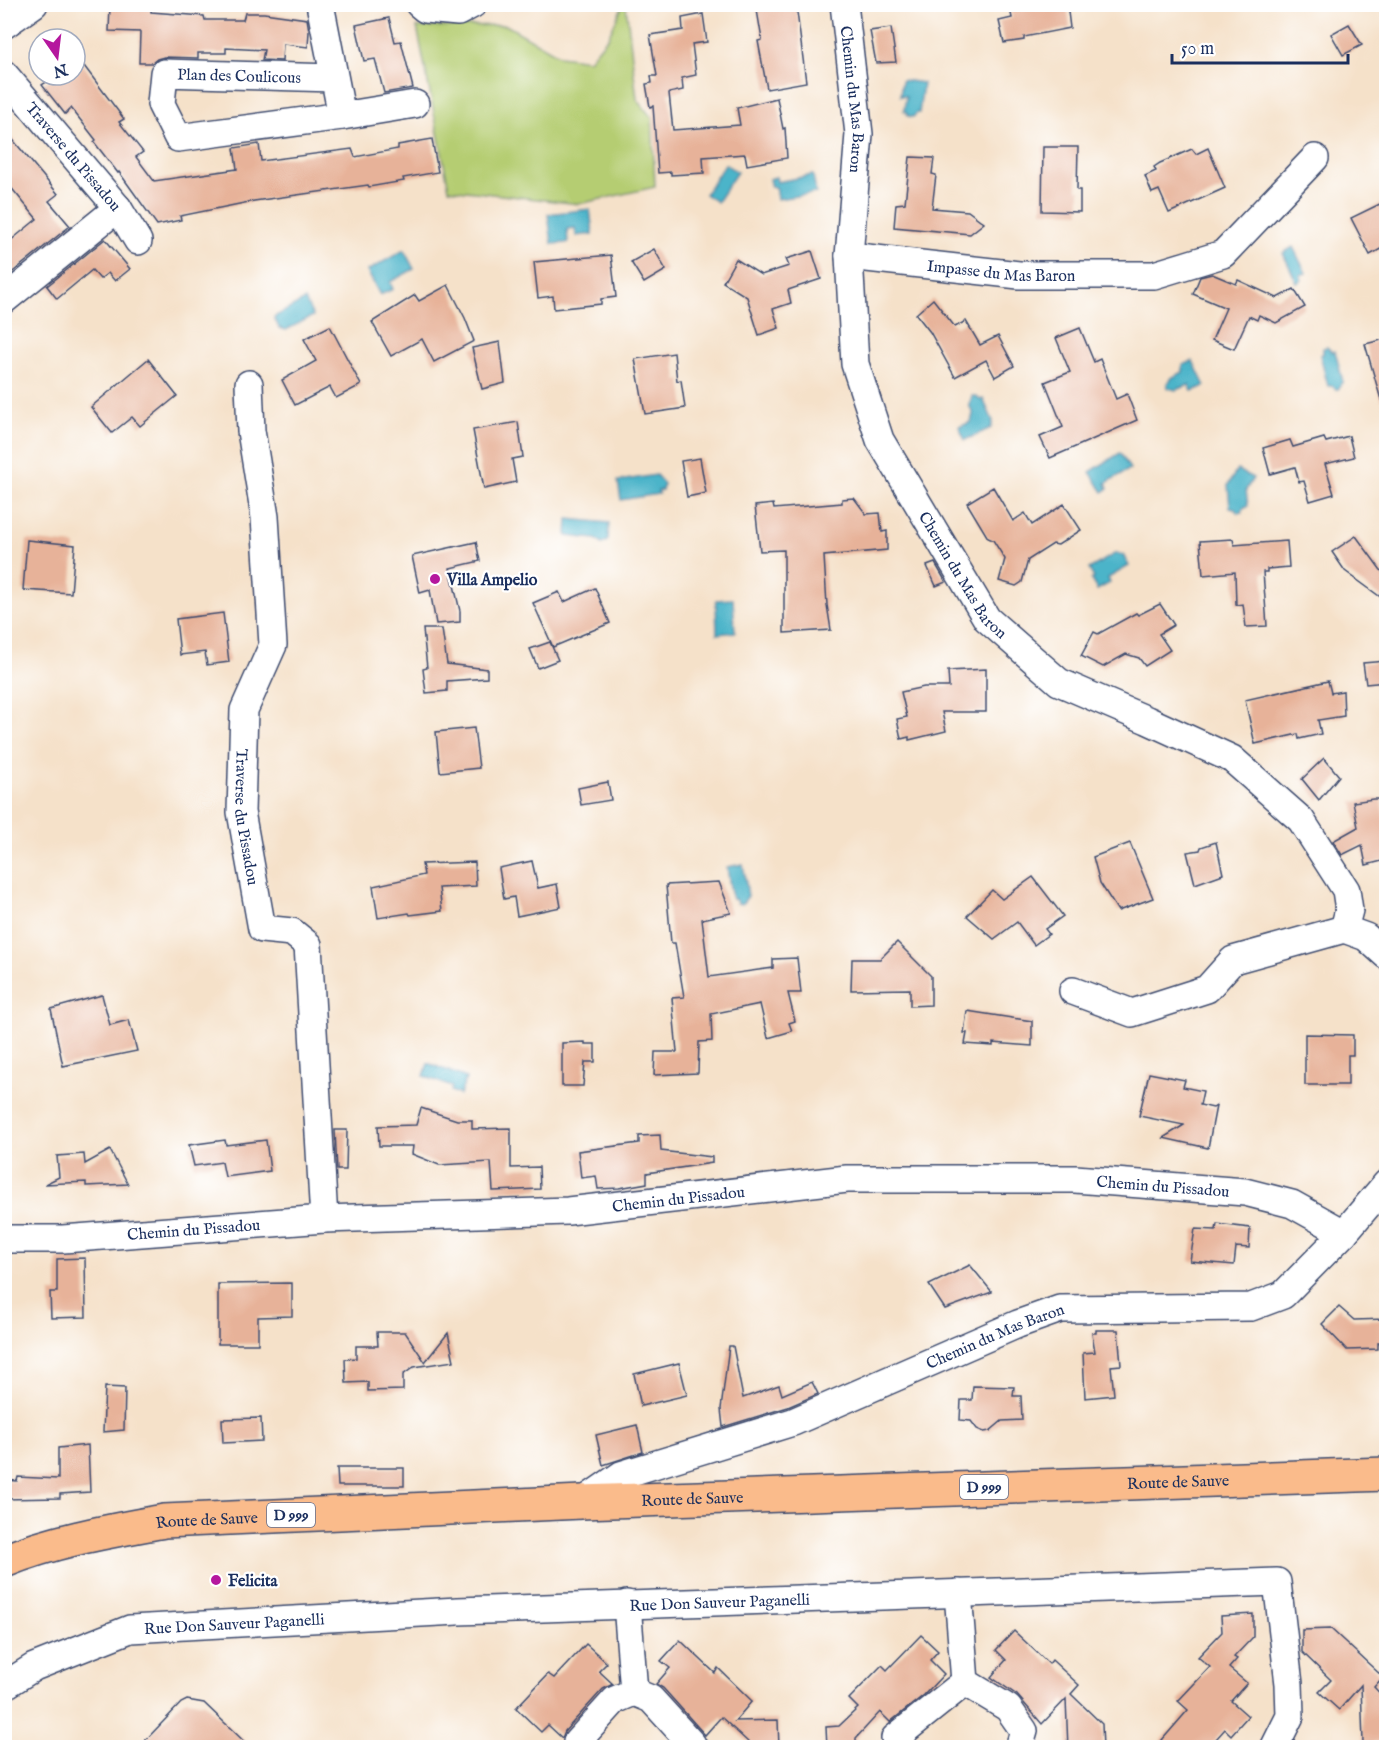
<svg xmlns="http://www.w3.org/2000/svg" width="1391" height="1752" viewBox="0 0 1391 1752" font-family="'IM FELL English',serif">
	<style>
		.green { fill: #b5cd72; stroke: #687e68; stroke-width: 1.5 }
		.water { fill: #4bb4c9; stroke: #337294; stroke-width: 1.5 }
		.building { fill: #e7b299 }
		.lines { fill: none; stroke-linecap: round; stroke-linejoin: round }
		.minor-casing { stroke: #3c4a6e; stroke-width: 30 }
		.major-casing { stroke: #3c4a6e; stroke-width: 36 }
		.minor { stroke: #fff; stroke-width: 27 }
		.major { stroke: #fabb8b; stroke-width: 33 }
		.poi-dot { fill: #b5179e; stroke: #fff; stroke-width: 2 }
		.labels { text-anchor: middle; stroke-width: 4.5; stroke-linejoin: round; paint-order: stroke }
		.shield { fill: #fff; stroke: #5f6d8e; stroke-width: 1.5 }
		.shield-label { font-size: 15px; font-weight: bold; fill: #1b2f5e }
		.street-label { font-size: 16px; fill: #1b2f5e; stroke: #fff }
		.poi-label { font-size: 16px; font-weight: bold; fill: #1b2f5e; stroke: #fff; text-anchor: start }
	</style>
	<rect width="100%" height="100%" fill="#fff"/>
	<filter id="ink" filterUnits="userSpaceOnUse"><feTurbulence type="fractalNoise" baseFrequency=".0167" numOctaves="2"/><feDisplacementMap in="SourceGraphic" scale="12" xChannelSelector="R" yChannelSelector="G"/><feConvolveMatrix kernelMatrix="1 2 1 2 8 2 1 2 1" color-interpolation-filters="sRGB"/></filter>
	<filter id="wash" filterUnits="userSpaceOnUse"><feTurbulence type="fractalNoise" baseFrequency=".008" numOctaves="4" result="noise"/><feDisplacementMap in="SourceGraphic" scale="24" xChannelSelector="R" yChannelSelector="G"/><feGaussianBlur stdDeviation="1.35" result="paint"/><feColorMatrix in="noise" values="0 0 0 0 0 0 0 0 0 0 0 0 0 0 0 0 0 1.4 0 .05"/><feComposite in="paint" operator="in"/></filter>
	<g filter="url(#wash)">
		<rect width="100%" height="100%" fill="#f5e1c9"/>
		<polygon class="green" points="623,5 626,5 637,99 652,118 655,187 579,204 449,189 417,27 506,25 560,56 589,60 608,37"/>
		<g class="water">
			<polygon points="902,80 923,83 919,113 917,113 913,117 908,116 906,112 904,111 906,96 900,96"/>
			<polygon points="725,164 737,172 717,202 705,194"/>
			<polygon points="813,175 816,193 778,199 776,187 771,187 769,179 776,177 777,182"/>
			<polygon points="590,209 593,234 576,236 575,228 567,229 568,243 552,244 548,214"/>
			<polygon points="1293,247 1306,273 1300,275 1302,280 1297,283 1283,253"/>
			<polygon points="404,250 414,269 390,282 393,289 380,295 367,271"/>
			<polygon points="305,300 313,316 286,330 279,328 274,317"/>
			<polygon points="1327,347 1332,352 1335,351 1343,382 1341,383 1341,386 1338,389 1335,389 1332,385 1328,386 1320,355 1323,354 1323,348"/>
			<polygon points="1193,361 1205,386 1192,391 1189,385 1176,390 1168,388 1167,383 1171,380 1171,378 1183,372 1183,365"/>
			<polygon points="972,396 976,396 980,400 983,399 993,421 991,428 965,440 959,427 971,422 973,414 969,405"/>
			<polygon points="1120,453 1130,469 1106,483 1108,489 1103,492 1090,472"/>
			<polygon points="1237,470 1253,478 1246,490 1248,506 1244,507 1242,512 1238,513 1234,508 1230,507 1228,485"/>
			<polygon points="656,475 664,484 662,490 658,491 659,494 621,500 618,481"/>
			<polygon points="568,519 609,523 608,540 602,544 596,539 567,536"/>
			<polygon points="1116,553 1123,555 1129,566 1108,578 1110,583 1097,590 1091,580 1094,578 1089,569"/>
			<polygon points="733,599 735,632 717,634 716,600"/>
			<polygon points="743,864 748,896 742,904 737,903 735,899 732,899 727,867"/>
			<polygon points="428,1063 466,1078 460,1095 451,1091 452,1087 424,1076"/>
		</g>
		<g id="blocks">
			<g class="building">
				<polygon points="756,4 796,4 806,82 767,89 758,41 762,40"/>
				<polygon points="1009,4 1067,4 1070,28 1024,37 1024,40 1004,43 999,21 1012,18"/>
				<polygon points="110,6 151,9 151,12 204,16 205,20 243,20 245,13 264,13 307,19 309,31 308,47 283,44 282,61 262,60 264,50 226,48 226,53 198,53 198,58 164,57 157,59 152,63 139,63 140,32 109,31"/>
				<polygon points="703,14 707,42 692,44 696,75 682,78 683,90 669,93 673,130 740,125 737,108 777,98 783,129 785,128 787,158 747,165 745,154 703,157 704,173 671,175 671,172 658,173 653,106 650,107 646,84 652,83 651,76 657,76 650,35 683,30 682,18"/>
				<polygon points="389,18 395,42 401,41 413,88 384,93 375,59 364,61 356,25"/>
				<polygon points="1349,24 1362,45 1343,55 1331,34"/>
				<polygon points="891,28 896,62 876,63 870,31"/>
				<polygon points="75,54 124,119 119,122 143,152 136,157 154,181 237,169 234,148 259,144 261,161 352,149 355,157 398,149 398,145 432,139 438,172 403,178 404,181 369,187 368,185 254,201 180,216 181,220 157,225 119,172 118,173 94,142 96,140 71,108 65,114 42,85 57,75 75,75"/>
				<polygon points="4,129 58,194 49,201 70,226 4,279 4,246 37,219 4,179"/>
				<polygon points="1043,147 1078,147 1077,190 1080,190 1080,212 1042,211"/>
				<polygon points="1208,148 1225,188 1169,213 1159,190 1152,193 1145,176 1156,171 1154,167 1160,163 1192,149 1196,154"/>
				<polygon points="910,157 934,158 932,174 936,175 932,208 968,211 984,223 970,234 894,227 896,204 905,203"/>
				<polygon points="1386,201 1386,246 1370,255 1351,218"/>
				<polygon points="105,239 130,269 115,281 108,273 100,279 92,270 57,299 47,286"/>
				<polygon points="654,249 666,270 644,283 631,262"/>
				<polygon points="812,251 821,279 788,290 791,303 773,309 779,328 759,335 747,297 723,282 736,259 761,275 789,266 786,259"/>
				<polygon points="611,255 616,297 601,299 601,304 554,309 553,296 538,298 534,262"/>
				<polygon points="1212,274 1236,284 1238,280 1277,298 1294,289 1305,307 1276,323 1259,315 1257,320 1249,316 1234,349 1212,340 1226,308 1193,294 1200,277"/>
				<polygon points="448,285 465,318 474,341 434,362 422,339 391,356 372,322 415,295 419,301"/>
				<polygon points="933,299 955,327 966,321 980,345 998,336 1014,366 995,377 986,360 955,377 930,332 916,314"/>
				<polygon points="330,326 361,385 336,398 330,387 295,405 282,380 316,361 304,339"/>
				<polygon points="1080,328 1094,362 1100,359 1116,399 1127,394 1137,420 1050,458 1040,437 1063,427 1045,382 1070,372 1056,338"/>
				<polygon points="1386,339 1386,399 1381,400 1365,344"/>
				<polygon points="500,342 505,383 482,389 472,348"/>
				<polygon points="674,353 677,381 681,380 685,408 645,414 635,359"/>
				<polygon points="148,359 177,396 140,426 132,417 112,433 91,407"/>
				<polygon points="518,422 523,457 512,459 516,482 484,489 473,430"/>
				<polygon points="1349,436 1354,457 1325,464 1334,494 1310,501 1304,481 1299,482 1295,467 1270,474 1263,448 1290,440 1293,447 1324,438 1326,442"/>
				<polygon points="700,458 706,493 687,497 681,461"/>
				<polygon points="993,487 1013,521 1025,513 1032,525 1064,504 1081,530 1058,545 1053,544 1028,560 1022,582 1016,586 999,581 1005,559 993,540 988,538 967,503"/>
				<polygon points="854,498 866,514 880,513 882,532 887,531 887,550 824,556 827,605 831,630 784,633 784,550 760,551 755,506 773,504 774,509 842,503 842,499"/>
				<polygon points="1356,536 1386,577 1386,601 1345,571 1332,552"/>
				<polygon points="1233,539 1234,545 1287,541 1289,567 1267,569 1267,572 1263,572 1267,626 1246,627 1243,604 1236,605 1235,572 1203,575 1200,541"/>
				<polygon points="27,540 75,545 71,593 23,590"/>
				<polygon points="476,542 480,561 450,568 460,611 460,622 436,624 430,590 420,593 412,556"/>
				<polygon points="935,563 946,582 936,586 927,566"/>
				<polygon points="595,588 610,623 553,647 533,603 559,592 564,602"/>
				<polygon points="1160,604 1174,625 1159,634 1170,650 1145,666 1139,658 1126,654 1103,667 1081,656 1094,632 1098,634 1136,613 1138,615"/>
				<polygon points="223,613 229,662 207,665 205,652 180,655 176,619"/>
				<polygon points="423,629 442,629 447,664 487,669 487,678 447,681 447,691 426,693 423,669 427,668"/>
				<polygon points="550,642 558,660 538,668 530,649"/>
				<polygon points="1386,661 1386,682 1366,684 1363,663"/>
				<polygon points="986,669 986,712 942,712 946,731 909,740 909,737 901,739 897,719 907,717 901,692 924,687 949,687 948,671"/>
				<polygon points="1328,681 1331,693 1343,691 1344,716 1318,720 1321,734 1299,739 1298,734 1255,744 1245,700"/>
				<polygon points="474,728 479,768 440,772 436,732"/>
				<polygon points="1324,758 1339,776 1319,800 1302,779"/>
				<polygon points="608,782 611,800 581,805 578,788"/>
				<polygon points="1373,799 1381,799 1386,828 1386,860 1366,865 1362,845 1342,855 1333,841 1358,827 1353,802"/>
				<polygon points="1216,842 1223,874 1195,884 1187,852 1200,850 1201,847"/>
				<polygon points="1130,843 1153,898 1118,911 1100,883 1093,857"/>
				<polygon points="532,861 538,888 557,884 561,907 517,916 514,897 504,899 499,868"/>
				<polygon points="475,862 476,886 439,888 442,911 410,915 409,913 378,918 373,886 424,875 422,864"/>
				<polygon points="1033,877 1063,916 1045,929 1049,934 1034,945 1017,922 994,939 967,916 992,890 1002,899"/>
				<polygon points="719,882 731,913 702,919 709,977 773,968 773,959 797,958 801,993 788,993 795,1021 789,1023 792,1031 768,1038 760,1004 711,1014 712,1041 699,1042 698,1073 654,1075 655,1052 677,1052 672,998 684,997 675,943 671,943 666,885"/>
				<polygon points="897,942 931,976 931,1005 910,1006 910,989 851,990 852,959 880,959"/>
				<polygon points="102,995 110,1025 129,1020 137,1051 63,1066 51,1009"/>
				<polygon points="967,1011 1032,1021 1032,1046 993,1043 993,1046 965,1044 967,1033 964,1033"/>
				<polygon points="1305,1034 1353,1035 1353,1055 1348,1055 1348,1085 1305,1085"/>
				<polygon points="585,1042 585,1044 595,1044 595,1062 585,1062 583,1086 562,1086 562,1043"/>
				<polygon points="1149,1073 1185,1080 1183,1087 1203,1091 1200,1105 1213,1108 1216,1106 1208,1148 1163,1138 1184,1125 1139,1116"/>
				<polygon points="421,1108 457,1120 472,1120 472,1129 511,1128 511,1168 539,1167 540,1189 493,1191 491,1162 439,1165 412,1154 413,1146 379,1146 378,1126 416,1125"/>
				<polygon points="335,1130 347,1130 346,1170 337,1170"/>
				<polygon points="660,1135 661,1151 712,1157 712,1163 647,1173 647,1183 619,1188 598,1189 596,1176 581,1178 578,1151 639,1143 639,1136"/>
				<polygon points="225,1140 226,1145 266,1140 270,1171 225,1177 222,1162 194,1166 189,1145"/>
				<polygon points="110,1150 128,1184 86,1186 86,1182 45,1184 59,1177 57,1156 84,1154 85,1164"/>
				<polygon points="1217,1224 1250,1228 1249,1248 1236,1247 1234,1265 1190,1261 1195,1229 1216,1230"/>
				<polygon points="85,1258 86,1317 51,1318 50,1292 57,1292 57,1259"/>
				<polygon points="970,1265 992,1292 945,1309 929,1285"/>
				<polygon points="292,1283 292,1316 258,1317 258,1344 218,1344 218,1284"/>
				<polygon points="1339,1307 1354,1320 1386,1319 1386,1342 1378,1343 1378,1349 1347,1350 1322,1324"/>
				<polygon points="1096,1330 1118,1330 1121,1365 1111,1366 1114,1395 1085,1398 1083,1353 1095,1352 1092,1333 1096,1333"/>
				<polygon points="377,1332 405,1332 425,1362 448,1333 454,1361 414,1367 403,1375 403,1390 368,1391 368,1382 346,1383 345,1359 356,1358 356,1346 378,1346"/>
				<polygon points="729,1346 733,1346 743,1398 779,1385 782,1395 812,1382 818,1394 788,1407 723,1427 721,1409"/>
				<polygon points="679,1363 687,1395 641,1406 634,1374"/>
				<polygon points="973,1386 1014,1387 1013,1396 1021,1396 1022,1420 1002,1421 990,1431 984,1432 977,1429 971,1421 960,1420 961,1400 972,1400"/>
				<polygon points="105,1387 125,1388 124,1430 103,1432"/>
				<polygon points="261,1418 262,1441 223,1443 222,1419"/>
				<polygon points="637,1425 643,1452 603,1465 596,1435"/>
				<polygon points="88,1445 90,1492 60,1494 60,1498 4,1499 4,1480 17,1481 18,1477 58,1479 58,1448"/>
				<polygon points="337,1468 404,1468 404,1486 338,1486"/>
				<polygon points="1253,1614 1253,1637 1234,1657 1237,1659 1229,1668 1247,1683 1231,1701 1248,1716 1231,1735 1225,1729 1208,1748 1155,1748 1188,1710 1178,1701 1210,1667 1198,1657 1222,1632 1221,1616"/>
				<polygon points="1331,1629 1383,1677 1374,1687 1386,1700 1386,1742 1363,1743 1361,1685 1339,1710 1319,1692 1331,1680 1302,1652 1302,1630"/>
				<polygon points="1014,1631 1049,1664 1052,1660 1079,1685 1071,1694 1102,1724 1103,1748 1068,1748 1066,1699 1042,1724 1017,1695 991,1677 1006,1660 996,1650"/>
				<polygon points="921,1635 938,1651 930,1660 944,1674 924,1695 890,1722 880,1712 856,1738 856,1748 827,1748 826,1727 839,1726 858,1708 849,1699 882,1665 887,1670"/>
				<polygon points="680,1640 715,1673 718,1668 752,1701 735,1721 778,1720 779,1748 748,1748 748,1742 721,1717 705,1735 663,1688 656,1684 670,1668 661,1661"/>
				<polygon points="586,1644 607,1663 599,1671 613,1684 603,1689 565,1731 562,1738 548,1725 541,1732 516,1708 548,1674 554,1678"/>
				<polygon points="187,1700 204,1703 251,1748 138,1748 181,1703"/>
			</g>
		</g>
	</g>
	<g filter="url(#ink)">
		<use href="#blocks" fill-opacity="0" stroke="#3c4a6e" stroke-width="1.5"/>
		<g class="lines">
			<g class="minor-casing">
				<g id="minor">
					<path id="s1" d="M320,4l22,112 -164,22 -17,-34 3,-31 170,5"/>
					<polyline points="419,4 425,9 458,12 473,4"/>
					<path id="s2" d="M844,4l15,130 -10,122 6,108 25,76 107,179 72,63 88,38 85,39 69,61 45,70 3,20 -5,19 22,8 20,18"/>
					<polyline points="4,25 34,4"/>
					<path id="s3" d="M4,74l114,134 20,33"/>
					<polyline points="342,116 415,104"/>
					<path id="s4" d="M849,256l170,19h135l69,-21 92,-96"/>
					<polyline points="4,300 118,208"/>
					<path id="s5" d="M249,384l2,47 14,86 8,128 -29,65 -3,102 21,117 30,3 16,13 16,274"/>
					<polyline points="1073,991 1132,1013 1207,989 1233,960 1344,929"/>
					<path id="s6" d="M4,1239h59l261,-20 244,-8 279,-32h228l170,13 47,12 52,29"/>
					<path id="s7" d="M582,1502l39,-27 172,-53 225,-98 42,-15 191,-2 32,-12 61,-62 42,-49"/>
					<polyline points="958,1593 965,1682 1008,1708 1024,1731 1019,1748"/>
					<polyline points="627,1604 634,1692"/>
					<path id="s8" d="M4,1686l30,-19 96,-38 328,-18 819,-29 12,102 1,32 -16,32"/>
					<polyline points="577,1748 577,1742 615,1700 634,1692 651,1699 692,1744 692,1748"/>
					<polyline points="903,1748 895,1738 965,1682"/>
				</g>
			</g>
			<g class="major-casing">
				<g id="major">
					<path id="s9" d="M4,1561c52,-21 106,-30 160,-40l418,-19 804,-28"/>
				</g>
			</g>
			<use href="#minor" class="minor"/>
			<use href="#major" class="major"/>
		</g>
	</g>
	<g class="poi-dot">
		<circle cx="435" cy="579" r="6"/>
		<circle cx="216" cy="1580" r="6"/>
	</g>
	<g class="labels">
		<g class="shield">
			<rect x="960" y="1475" width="48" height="24" rx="4.5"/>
			<rect x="267" y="1503" width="48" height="24" rx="4.5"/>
		</g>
		<g class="shield-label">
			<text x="984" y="1492">D 999</text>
			<text x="291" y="1520">D 999</text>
		</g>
		<g class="street-label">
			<text dy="6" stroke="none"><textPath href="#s1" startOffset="424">Plan des Coulicous</textPath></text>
			<text dy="6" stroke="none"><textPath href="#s2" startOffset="96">Chemin du Mas Baron</textPath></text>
			<text dy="6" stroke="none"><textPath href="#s3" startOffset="108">Traverse du Pissadou</textPath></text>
			<text dy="6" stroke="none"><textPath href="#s4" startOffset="153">Impasse du Mas Baron</textPath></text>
			<text dy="6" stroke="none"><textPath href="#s2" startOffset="600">Chemin du Mas Baron</textPath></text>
			<text dy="6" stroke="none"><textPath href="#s5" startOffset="441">Traverse du Pissadou</textPath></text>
			<text dy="6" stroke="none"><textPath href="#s6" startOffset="1162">Chemin du Pissadou</textPath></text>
			<text dy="6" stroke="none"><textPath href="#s6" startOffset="676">Chemin du Pissadou</textPath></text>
			<text dy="6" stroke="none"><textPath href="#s6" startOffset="190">Chemin du Pissadou</textPath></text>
			<text dy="6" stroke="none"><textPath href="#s7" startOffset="447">Chemin du Mas Baron</textPath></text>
			<text dy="6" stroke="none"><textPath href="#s9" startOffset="1180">Route de Sauve</textPath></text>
			<text dy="6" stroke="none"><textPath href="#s9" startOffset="694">Route de Sauve</textPath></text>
			<text dy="6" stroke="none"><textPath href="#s9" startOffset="208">Route de Sauve</textPath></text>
			<text dy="6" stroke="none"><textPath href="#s8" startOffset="729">Rue Don Sauveur Paganelli</textPath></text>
			<text dy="6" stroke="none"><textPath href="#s8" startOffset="243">Rue Don Sauveur Paganelli</textPath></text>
		</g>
		<g class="poi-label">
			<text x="447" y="585">Villa Ampelio</text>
			<text x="228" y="1586">Felicita</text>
		</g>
	</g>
	<rect width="1391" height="1752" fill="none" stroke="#fff" stroke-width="24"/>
	<g transform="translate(57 57) rotate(166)"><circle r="28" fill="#ffffff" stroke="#a4acbf" stroke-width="1.5"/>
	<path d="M0-4.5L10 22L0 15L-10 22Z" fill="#b5179e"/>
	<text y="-9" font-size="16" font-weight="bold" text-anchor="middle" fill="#1b2f5e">N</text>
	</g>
	<path d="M1172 54v9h176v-9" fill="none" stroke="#1b2f5e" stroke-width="3"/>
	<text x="1181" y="54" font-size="18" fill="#1b2f5e" stroke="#ffffff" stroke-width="4.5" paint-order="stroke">50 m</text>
</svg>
